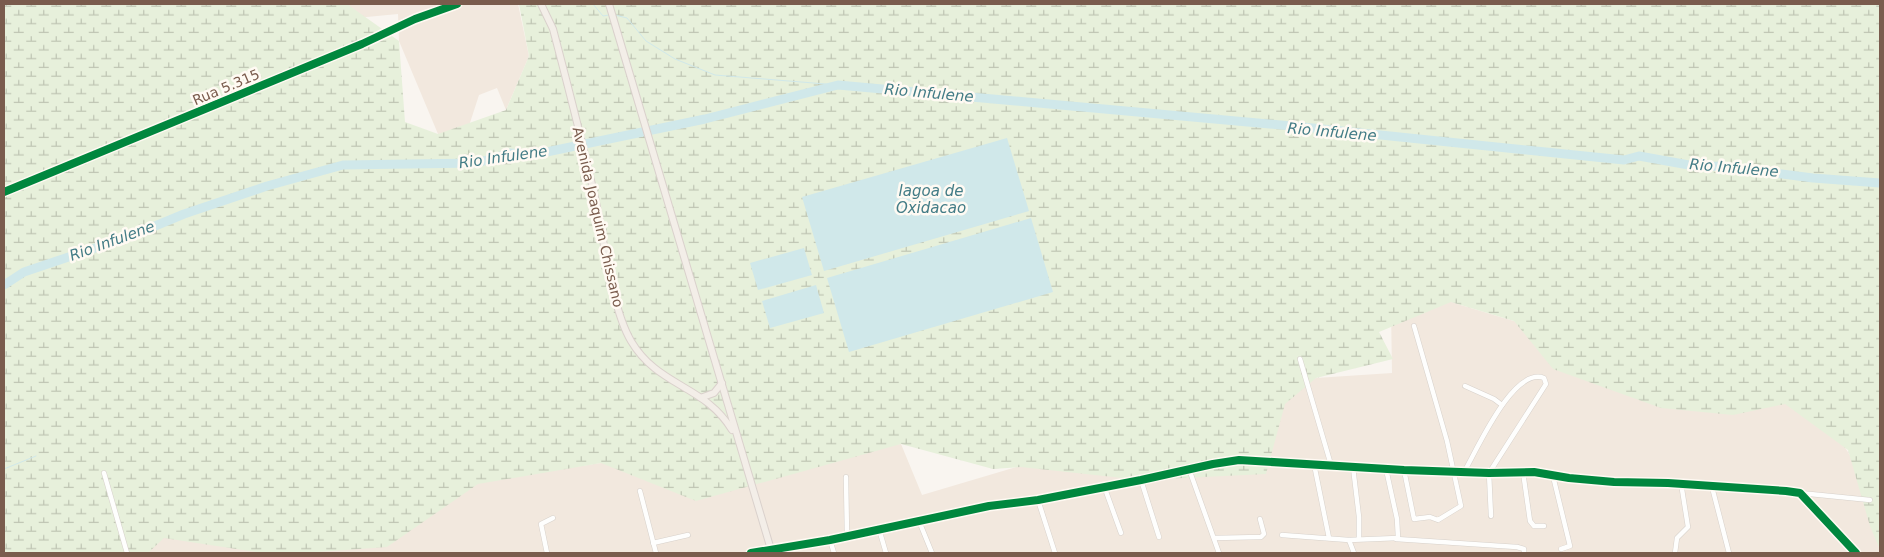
<svg xmlns="http://www.w3.org/2000/svg" width="1884" height="557" viewBox="0 0 1884 557" font-family="'DejaVu Sans',sans-serif">
	<style>
		.residential { fill: #f2e8de }
		.wetland { fill: url(#wetland-marsh) }
		.water { fill: #d0e8ea }
		.lines { fill: none; stroke-linecap: round; stroke-linejoin: round }
		.stream { stroke: #d0e8ea; stroke-width: 1 }
		.river { stroke: #d0e8ea; stroke-width: 9 }
		.street-casing { stroke: #d7d1cb; stroke-width: 5.5 }
		.primary-casing { stroke: #dad1cc; stroke-width: 8 }
		.street { stroke: #fefefd; stroke-width: 4.5 }
		.primary { stroke: #f3eee8; stroke-width: 6 }
		.cycleway-casing { stroke: #fffaf3; stroke-width: 11 }
		.cycleway { stroke: #00873e; stroke-width: 8 }
		.labels { text-anchor: middle; stroke-width: 5; stroke-linejoin: round; paint-order: stroke }
		.street-label { font-size: 14px; fill: #7a5c4d; stroke: #fffaf3 }
		.water-label { font-size: 15px; font-style: italic; fill: #437c86; stroke: #fffaf3 }
	</style>
	<defs>
		<pattern id="wetland-marsh" width="20" height="14" patternUnits="userSpaceOnUse" patternTransform="scale(1.25)"><rect width="20" height="14" fill="#e7f0db"/><path d="M1 5h8M5 5V1M11 12h8M15 12V8" fill="none" stroke="#c0c6b4"/></pattern>
	</defs>
	<rect width="100%" height="100%" fill="#f9f5f0"/>
	<g class="residential">
		<polygon points="276,4 518,4 529,56 506,110 497,88 479,95 467,132 438,134 399,41 398,14 293,24"/>
		<polygon points="1431,296 1826,416 1880,505 1880,553 4,553 601,463 901,444 922,495 1316,378 1392,373 1391,308"/>
	</g>
	<polygon class="wetland" points="4,4 347,4 399,41 405,122 438,134 506,110 529,56 519,4 1880,4 1880,550 1870,526 1848,450 1785,404 1733,415 1661,408 1553,369 1514,321 1451,302 1379,332 1393,359 1316,378 1285,404 1266,474 1141,480 1021,467 993,469 901,444 696,501 601,463 478,484 387,547 304,553 263,553 164,538 148,553 4,553"/>
	<g class="water">
		<polygon points="1007,138 1029,211 824,271 802,197"/>
		<polygon points="1031,218 1053,292 849,352 827,278"/>
		<polygon points="804,248 812,275 758,290 750,263"/>
		<polygon points="816,285 824,313 770,328 762,301"/>
	</g>
	<g class="lines">
		<g class="stream">
			<polyline points="593,4 603,16 609,15"/>
			<polyline points="615,15 627,18 646,41 675,59 715,75 838,85"/>
			<polyline points="4,469 36,456"/>
		</g>
		<polyline class="river" points="4,285 24,272 131,236 184,214 267,186 343,165 477,163 510,153 532,155 705,119 838,85 1303,127 1624,160 1639,156 1700,167 1720,166 1813,178 1880,183"/>
		<g class="street-casing">
			<g id="street">
				<polyline points="4,192 362,44 415,19 457,4"/>
				<polyline points="1300,359 1331,465"/>
				<polyline points="1465,386 1494,399 1502,405"/>
				<polyline points="1314,464 1329,538"/>
				<polyline points="1353,467 1359,517 1359,539"/>
				<polyline points="1189,469 1219,553"/>
				<polyline points="1404,470 1414,519 1430,517 1438,520 1461,506 1447,441 1414,326"/>
				<path d="M1464,472c12,-20 49,-106 80,-94l2,6 -57,89 2,43"/>
				<polyline points="1523,472 1530,521 1534,526 1544,526"/>
				<polyline points="104,473 127,553"/>
				<polyline points="1553,476 1570,546 1561,549"/>
				<polyline points="846,477 847,536"/>
				<polyline points="1141,480 1159,537"/>
				<polyline points="1104,486 1121,533"/>
				<polyline points="1712,487 1729,553"/>
				<polyline points="640,491 656,553"/>
				<polyline points="1800,493 1870,500"/>
				<polyline points="1038,500 1055,553"/>
				<polyline points="919,521 932,553"/>
				<polyline points="879,529 886,553"/>
				<polyline points="1282,535 1349,540 1398,538 1397,519 1386,469"/>
				<polyline points="1214,538 1261,537 1264,534 1260,519"/>
				<polyline points="1396,539 1517,547 1524,549 1524,553"/>
				<polyline points="830,540 834,553"/>
				<polyline points="1349,540 1354,553"/>
				<polyline points="653,543 688,535"/>
				<polyline points="547,553 541,524 553,518"/>
				<polyline points="751,553 830,540 989,506 1038,500 1141,480 1213,464 1239,460 1404,470 1489,473 1534,472 1569,478 1614,482 1668,483 1786,491 1800,493 1856,553"/>
				<polyline points="1675,553 1677,538 1688,527 1681,483"/>
			</g>
		</g>
		<g class="primary-casing">
			<g id="primary">
				<path d="M541,4l12,25c15,57 30,115 43,173 8,38 16,107 35,139 27,46 74,44 101,89"/>
				<polyline points="609,4 772,553"/>
				<polyline points="703,397 714,393 722,383"/>
			</g>
		</g>
		<use href="#street" class="street"/>
		<use href="#primary" class="primary"/>
		<g class="cycleway-casing">
			<g id="cycleway">
				<polyline points="4,192 362,44 415,19 457,4"/>
				<polyline points="751,553 830,540 989,506 1038,500 1141,480 1213,464 1239,460 1404,470 1489,473 1534,472 1569,478 1614,482 1668,483 1786,491 1800,493 1856,553"/>
			</g>
		</g>
		<use href="#cycleway" class="cycleway"/>
	</g>
	<g class="labels">
		<g class="street-label">
			<text transform="translate(226 87) rotate(-23)" y="5">Rua 5.315</text>
			<text transform="translate(598 217) rotate(77)" y="5">Avenida Joaquim Chissano</text>
		</g>
		<g class="water-label">
			<text transform="translate(929 93) rotate(5)" y="5">Rio Infulene</text>
			<text transform="translate(1332 132) rotate(5)" y="5">Rio Infulene</text>
			<text transform="translate(503 157) rotate(-8)" y="5">Rio Infulene</text>
			<text transform="translate(1734 168) rotate(5)" y="5">Rio Infulene</text>
			<text x="931" y="196">lagoa de<tspan x="931" dy="17">Oxidacao</tspan></text>
			<text transform="translate(112 241) rotate(-20)" y="5">Rio Infulene</text>
		</g>
	</g>
	<rect width="1884" height="557" fill="none" stroke="#7a5c4d" stroke-width="10"/>
</svg>
